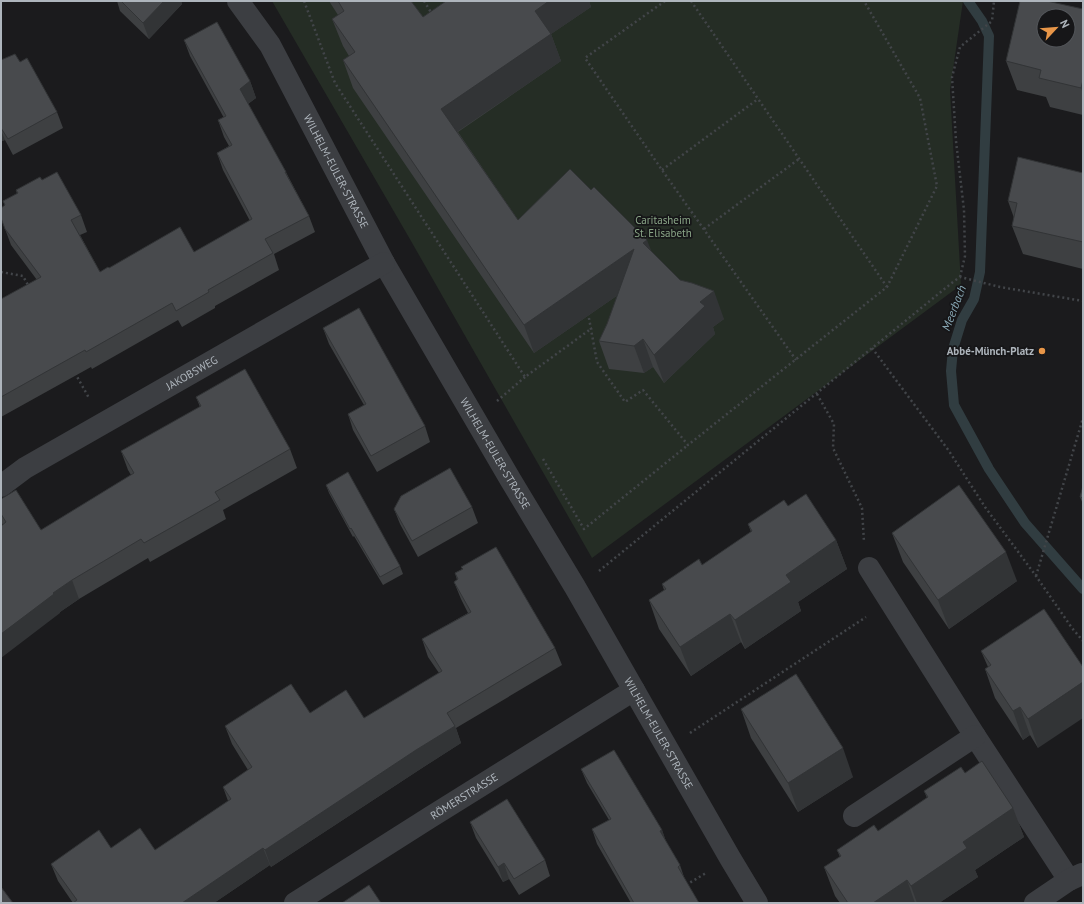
<svg xmlns="http://www.w3.org/2000/svg" width="1084" height="904" viewBox="0 0 1084 904" font-family="'PT Sans',sans-serif">
	<style>
		.green { fill: #252d25 }
		.lines { fill: none; stroke-linecap: round; stroke-linejoin: round }
		.stream { stroke: #313d41; stroke-width: 10 }
		.path { stroke: #424549; stroke-width: 2.5; stroke-dasharray: 2 3; stroke-linecap: butt }
		.minor { stroke: #3c3e42; stroke-width: 22 }
		.wall { fill: #3e4042 }
		.shaded-wall { fill: #323436 }
		.building { fill: #484a4d; stroke: #323436; fill-rule: evenodd }
		.poi-dot { fill: #e89648; stroke: #161618; stroke-width: 1.5 }
		.labels { text-anchor: middle; stroke-width: 3.5; stroke-linejoin: round; paint-order: stroke }
		.street-label { font-size: 11px; fill: #aeb5bc; stroke: #161618 }
		.park-label { font-size: 11px; fill: #8aa587; stroke: #161618 }
		.poi-label { font-size: 11px; font-weight: bold; fill: #aeb5bc; stroke: #161618; text-anchor: end }
		.water-label { font-size: 12px; font-style: italic; fill: #88a7b4; stroke: #161618 }
	</style>
	<rect width="100%" height="100%" fill="#1b1b1d"/>
	<polygon class="green" points="272,1 963,1 950,90 961,285 592,558 411,241"/>
	<g class="lines">
		<polyline class="stream" points="968,1 982,21 989,36 980,272 974,299 962,320 953,349 951,371 954,405 989,469 1025,523 1083,589"/>
		<g class="path">
			<polyline points="304,1 335,83 525,377 592,328"/>
			<polyline points="424,1 432,14"/>
			<polyline points="665,1 585,58 662,170 796,360"/>
			<polyline points="691,1 887,287"/>
			<polyline points="662,170 758,99"/>
			<polyline points="704,229 799,159"/>
			<polyline points="1,272 23,276 29,287"/>
			<polyline points="960,277 965,256 964,210 956,141 952,77 960,47 992,21 994,1"/>
			<polyline points="588,313 597,362 625,402 643,390 688,445 887,287 937,186 920,98 864,1"/>
			<polyline points="872,348 949,451 985,507 1036,576 1072,628 1083,641"/>
			<polyline points="75,373 89,398"/>
			<polyline points="817,394 834,424 833,448 862,508 864,542"/>
			<polyline points="497,401 525,377"/>
			<polyline points="543,459 584,529 688,445"/>
			<polyline points="599,571 953,282 960,277 1000,287 1083,301"/>
			<polyline points="1036,576 1083,418"/>
			<polyline points="690,733 866,617"/>
			<polyline points="686,885 706,873"/>
		</g>
		<g class="minor">
			<path id="s1" d="M238,1l32,44 114,218 126,216 65,108 155,271 27,45"/>
			<path id="s2" d="M1,486l24,-18 359,-205"/>
			<polyline points="869,568 975,736 1069,880"/>
			<polyline points="854,816 975,736"/>
			<path id="s3" d="M295,903l134,-85 205,-128"/>
			<polyline points="1035,903 1069,880 1082,874"/>
		</g>
	</g>
	<g class="wall">
		<polygon points="117,1 181,1 182,4 149,39 120,11"/>
		<polygon points="329,1 411,1 423,17 446,1 589,1 591,7 551,34 561,61 458,132 518,220 591,190 680,280 724,319 713,327 715,334 664,383 653,367 644,373 609,369 599,341 607,324 618,295 534,353 353,88 343,60 349,56 343,46 332,19 338,15"/>
		<polygon points="1083,9 1083,115 1050,107 1046,97 1017,90 1006,61"/>
		<polygon points="184,40 250,81 256,98 248,104 286,172 289,178 309,216 315,232 274,254 279,270 215,306 215,308 182,327 178,320 92,369 91,367 1,417 1,299 37,280 11,245 1,218 5,206 3,201 17,194 16,190 42,180 81,215 87,232 80,235 100,272 109,268 194,252 250,221 223,170 217,153 229,146 224,137 218,120 224,118 190,56"/>
		<polygon points="1,60 20,62 57,112 63,128 13,155 5,140 2,141 1,140"/>
		<polygon points="1083,173 1083,269 1023,254 1012,226 1014,218 1008,201"/>
		<polygon points="323,328 425,426 430,442 377,472 353,430 348,414 364,405 329,344"/>
		<polygon points="196,397 290,449 297,468 223,510 226,519 150,562 148,558 79,599 60,612 60,613 1,522 1,499 41,530 131,475 128,470 121,451 200,407"/>
		<polygon points="326,485 400,566 403,574 383,585 354,536 353,537 329,493"/>
		<polygon points="1083,486 1083,504 1080,497"/>
		<polygon points="788,506 836,540 847,569 798,602 801,611 745,649 741,642 691,676 659,629 649,600 664,590 662,584 702,565 751,532 748,524"/>
		<polygon points="472,507 478,523 418,557 400,524 394,509"/>
		<polygon points="892,533 1017,581 949,629 903,562"/>
		<polygon points="461,567 555,648 562,665 456,728 461,743 422,768 271,867 270,865 214,903 73,903 58,881 51,864 111,848 155,850 228,801 223,787 248,770 232,744 225,726 310,713 364,718 439,673 428,657 422,639 468,613 461,599 454,582 457,580 455,573 462,569"/>
		<polygon points="1044,609 1038,748 1030,735 1023,740 995,698 985,669 988,667 981,651"/>
		<polygon points="741,709 853,777 798,812 751,738"/>
		<polygon points="581,769 662,830 666,842 680,865 685,880 699,903 631,903 597,844 592,829 609,820 587,783"/>
		<polygon points="965,773 1013,808 1024,837 975,870 978,877 939,903 840,903 835,896 824,867 840,857 837,850 878,831 927,798 924,791"/>
		<polygon points="470,822 545,860 550,876 519,895 509,879 503,882 476,838"/>
	</g>
	<g class="shaded-wall">
		<polygon points="164,1 181,1 182,4 149,39 143,23"/>
		<polygon points="549,1 589,1 591,7 551,34 561,61 451,136 441,109 535,11"/>
		<polygon points="1083,80 1083,94 1081,88"/>
		<polygon points="250,81 256,98 246,105 240,89"/>
		<polygon points="1,130 5,140 2,141 1,139"/>
		<polygon points="647,240 658,268 643,243"/>
		<polygon points="634,249 644,277 534,353 524,325"/>
		<polygon points="714,291 724,319 713,327 715,334 664,383 654,355 700,302"/>
		<polygon points="643,339 653,367 644,373 634,346"/>
		<polygon points="836,540 847,569 798,602 801,611 745,649 735,620 786,575"/>
		<polygon points="1006,552 1017,581 949,629 938,600"/>
		<polygon points="72,580 79,599 60,612 60,613 1,658 1,634 53,593"/>
		<polygon points="730,614 741,642 691,676 680,647"/>
		<polygon points="1083,682 1083,718 1038,748 1028,719"/>
		<polygon points="1020,707 1030,735 1023,740 1013,711"/>
		<polygon points="455,726 461,743 422,768 271,867 265,850 416,750"/>
		<polygon points="843,748 853,777 798,812 788,783"/>
		<polygon points="1013,808 1024,837 975,870 978,877 939,903 917,903 911,886 963,842"/>
		<polygon points="662,830 667,844 660,831"/>
		<polygon points="263,848 270,865 214,903 182,903"/>
		<polygon points="504,863 509,879 503,882 498,867"/>
		<polygon points="907,880 915,903 873,903"/>
	</g>
	<g class="building">
		<polygon points="121,1 164,1 143,23"/>
		<polygon points="338,1 411,1 423,17 446,1 549,1 535,11 551,34 441,109 518,220 570,169 591,190 594,187 647,240 643,243 680,280 692,283 714,291 700,302 705,306 654,355 643,339 634,346 599,341 607,324 634,249 524,325 343,60 355,52 332,19 344,11"/>
		<path d="M1020,1h27l36,8v71l-2,8 -42,-10 2,-8 -35,-9zM1044,16h24v24h-24z"/>
		<polygon points="217,22 250,81 240,89 286,172 285,172 309,216 265,239 273,253 208,290 209,292 176,311 172,303 86,352 85,350 1,397 1,299 41,277 5,229 1,218 1,208 5,205 3,201 18,193 16,190 40,177 42,180 57,172 81,215 71,220 100,272 108,267 109,268 180,227 194,252 252,219 217,153 232,145 218,120 226,116 184,40"/>
		<polygon points="15,54 20,62 27,58 57,112 8,139 1,128 1,60"/>
		<polygon points="1018,157 1083,173 1083,242 1012,226 1017,203 1008,201"/>
		<polygon points="359,308 425,426 371,456 348,414 366,404 323,328"/>
		<polygon points="245,369 290,449 215,492 220,500 144,543 141,539 72,580 53,593 54,594 1,634 1,526 6,522 1,514 1,499 16,490 41,530 134,473 121,451 201,406 196,397"/>
		<polygon points="450,468 472,507 412,541 394,509 401,496"/>
		<polygon points="348,472 400,566 380,577 351,528 350,529 326,485"/>
		<polygon points="959,485 1006,552 938,600 892,533"/>
		<polygon points="1083,486 1083,498 1080,497"/>
		<polygon points="806,494 836,540 786,575 791,582 735,620 730,614 680,647 649,600 666,589 662,584 699,559 702,565 752,531 748,524 784,500 788,506"/>
		<polygon points="496,547 555,648 447,713 455,726 416,750 265,850 263,848 182,903 73,903 77,900 51,864 99,830 111,848 140,828 155,850 231,799 223,787 252,767 225,726 291,684 310,713 346,690 364,718 442,671 422,639 471,612 454,582 458,579 455,573 463,569 461,567"/>
		<polygon points="1044,609 1083,667 1083,682 1028,719 1020,707 1013,711 985,669 991,665 981,651"/>
		<polygon points="796,674 843,748 788,783 741,709"/>
		<polygon points="614,750 662,830 660,831 680,865 678,867 699,903 634,903 592,829 611,819 581,769"/>
		<polygon points="982,761 1013,808 963,842 967,848 911,886 907,880 873,903 848,903 824,867 841,856 837,850 874,825 878,831 928,797 924,791 961,767 965,773"/>
		<polygon points="507,799 545,860 514,879 504,863 498,867 470,822"/>
		<polygon points="369,885 381,903 342,903"/>
		<polygon points="1,887 13,903 1,903"/>
	</g>
	<circle class="poi-dot" cx="1042" cy="351" r="4"/>
	<g class="labels">
		<g class="street-label">
			<text dy="4" stroke="none"><textPath href="#s1" startOffset="197">WILHELM-EULER-STRASSE</textPath></text>
			<text dy="4" stroke="none"><textPath href="#s2" startOffset="222">JAKOBSWEG</textPath></text>
			<text dy="4" stroke="none"><textPath href="#s1" startOffset="521">WILHELM-EULER-STRASSE</textPath></text>
			<text dy="4" stroke="none"><textPath href="#s1" startOffset="845">WILHELM-EULER-STRASSE</textPath></text>
			<text dy="4" stroke="none"><textPath href="#s3" startOffset="200">RÖMERSTRASSE</textPath></text>
		</g>
		<g class="park-label">
			<text x="663" y="224">Caritasheim<tspan x="663" dy="13">St. Elisabeth</tspan></text>
		</g>
		<g class="poi-label">
			<text x="1034" y="355">Abbé-Münch-Platz</text>
		</g>
		<g class="water-label">
			<text transform="translate(954 308) rotate(-69)" y="4">Meerbach</text>
		</g>
	</g>
	<rect width="1084" height="904" fill="none" stroke="#aeb5bc" stroke-width="4"/>
	<g transform="translate(1056 28) rotate(64)"><circle r="19" fill="#161618" stroke="#53565a"/>
	<path d="M0-3L7 15L0 10L-7 15Z" fill="#e89648"/>
	<text y="-6" font-size="11" font-weight="bold" text-anchor="middle" fill="#aeb5bc">N</text>
	</g>
</svg>
